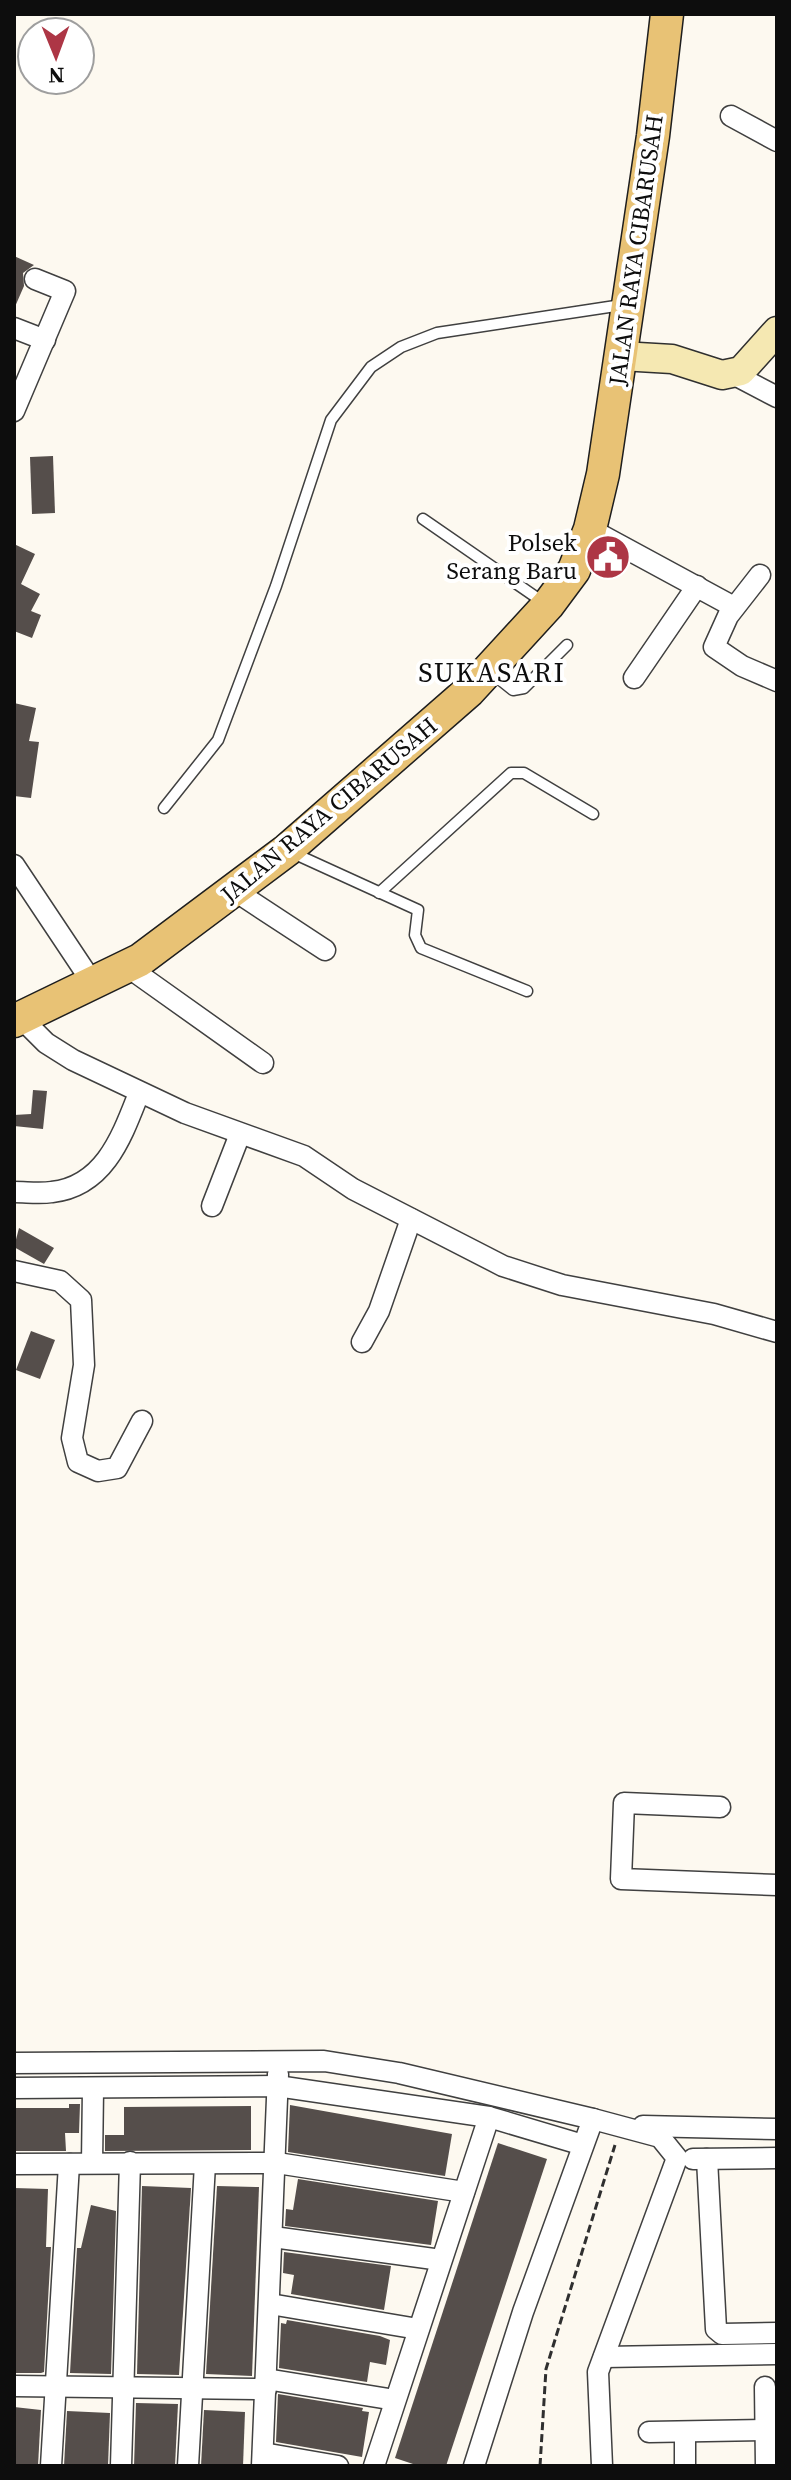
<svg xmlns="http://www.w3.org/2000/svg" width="791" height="2480" viewBox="0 0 791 2480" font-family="'Source Serif 4',serif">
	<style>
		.building { fill: #554e4b }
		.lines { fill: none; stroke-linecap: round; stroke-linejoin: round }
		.lane-casing { stroke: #404040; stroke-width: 13 }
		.street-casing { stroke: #404040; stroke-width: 23 }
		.secondary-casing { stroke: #2f2f2f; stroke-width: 31 }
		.primary-casing { stroke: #1e1e1e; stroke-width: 35 }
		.path { stroke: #2f2f2f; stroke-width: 3; stroke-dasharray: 8 4; stroke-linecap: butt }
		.lane { stroke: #fff; stroke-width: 10 }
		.street { stroke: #fff; stroke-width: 20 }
		.secondary { stroke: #f5e8b2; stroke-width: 28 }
		.primary { stroke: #e8c275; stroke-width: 32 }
		.labels { text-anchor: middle; stroke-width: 8; stroke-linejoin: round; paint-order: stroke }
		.street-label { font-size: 24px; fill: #0d0d0d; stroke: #fff }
		.poi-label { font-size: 24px; fill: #0d0d0d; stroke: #fff; text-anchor: end }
		.quarter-label { font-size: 28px; letter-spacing: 2px; fill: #0d0d0d; stroke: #fff }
	</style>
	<rect width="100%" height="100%" fill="#fdf9f0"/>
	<g class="building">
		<polygon points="14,256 34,265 23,273 24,286 14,309"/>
		<polygon points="53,456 55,513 32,514 30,457"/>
		<polygon points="14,544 35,554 21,584 40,594 31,611 41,615 32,638 14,631"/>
		<polygon points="14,703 36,708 29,741 39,742 31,798 14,796"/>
		<polygon points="33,1090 47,1091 43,1129 14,1126 14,1115 31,1114"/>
		<polygon points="19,1228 54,1248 44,1264 14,1247"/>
		<polygon points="31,1331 55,1340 40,1379 16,1370"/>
		<polygon points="69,2104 80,2104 79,2133 65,2133 66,2151 14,2151 14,2108 69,2108"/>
		<polygon points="290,2105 452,2134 445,2176 288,2152"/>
		<polygon points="251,2106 251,2150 105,2151 105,2135 124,2135 124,2107"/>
		<polygon points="498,2143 547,2159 446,2466 419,2466 395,2458"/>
		<polygon points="298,2179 438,2201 431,2245 285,2226 286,2209 293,2210"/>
		<polygon points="142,2186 191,2188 179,2375 137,2374"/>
		<polygon points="217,2186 259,2187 252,2376 206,2374"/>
		<polygon points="14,2188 48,2189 46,2247 51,2247 44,2372 41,2373 14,2373"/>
		<polygon points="91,2205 116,2211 111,2374 70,2373 77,2248 81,2248"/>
		<polygon points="284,2252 391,2266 384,2310 291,2294 294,2275 283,2273"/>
		<polygon points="287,2320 380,2336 390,2340 386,2365 370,2362 367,2382 279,2368 281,2323 286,2324"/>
		<polygon points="278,2394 363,2408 362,2411 369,2412 362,2457 276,2442"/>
		<polygon points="136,2403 178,2404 175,2466 134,2466"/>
		<polygon points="14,2407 41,2410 38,2466 14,2466"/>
		<polygon points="204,2410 245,2412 243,2466 201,2466"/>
		<polygon points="67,2411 110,2413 108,2466 64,2466"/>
	</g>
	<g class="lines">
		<g class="lane-casing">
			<g id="lane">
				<polyline points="423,519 543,602"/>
				<polyline points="493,674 513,690 524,688 567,645"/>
				<polyline points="164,808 218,740 276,586 331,420 371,367 401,347 437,333 622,305"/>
				<polyline points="293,853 418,910 415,935 421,948 527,991"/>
				<polyline points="379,893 511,773 524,773 593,814"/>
			</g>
		</g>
		<g class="street-casing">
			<g id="street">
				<polyline points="731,116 777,141"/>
				<polyline points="14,328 45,340"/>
				<polyline points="733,374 777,397"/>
				<polyline points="14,411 65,291 35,279"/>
				<polyline points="590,529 734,607"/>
				<polyline points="760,575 728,616 714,647 742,666 777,681"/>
				<polyline points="634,678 697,586"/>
				<polyline points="14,865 94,985"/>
				<polyline points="235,891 325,950"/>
				<polyline points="128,967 263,1063"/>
				<polyline points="21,1018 46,1043 73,1060 185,1113 304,1156 353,1189 503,1266 562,1285 714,1314 777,1332"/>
				<path d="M14,1192c13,0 25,2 38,0 53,-6 70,-56 87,-99"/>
				<polyline points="212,1206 240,1134"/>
				<polyline points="14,1271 60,1281 81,1300 84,1365 72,1438 78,1462 98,1471 117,1468 142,1421"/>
				<polyline points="362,1342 379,1311 411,1219"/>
				<polyline points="720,1807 624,1803 621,1879 777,1885"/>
				<polyline points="14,2063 324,2061 399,2073 593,2119 523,2312 474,2466"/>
				<polyline points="14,2088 277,2086 489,2117 583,2145"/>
				<polyline points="593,2119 660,2137 677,2158 598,2372 602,2466"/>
				<polyline points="643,2126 777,2129"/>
				<polyline points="693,2159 777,2158"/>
				<polyline points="707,2159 716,2329 722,2334 777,2333"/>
				<polyline points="92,2163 93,2089"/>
				<polyline points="14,2164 277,2163 464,2192"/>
				<polyline points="273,2237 441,2260"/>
				<polyline points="270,2304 418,2329"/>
				<polyline points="604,2357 777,2354"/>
				<polyline points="266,2379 395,2400"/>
				<polyline points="14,2386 266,2389"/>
				<polyline points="765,2387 766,2466"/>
				<polyline points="649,2432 765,2430"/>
				<polyline points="685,2432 685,2466"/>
				<polyline points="263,2453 338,2466"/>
				<polyline points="51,2466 69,2164"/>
				<polyline points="121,2466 130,2162"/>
				<polyline points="188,2466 205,2164"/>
				<polyline points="262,2466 278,2074"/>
				<polyline points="374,2466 489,2117"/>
			</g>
		</g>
		<g class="secondary-casing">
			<polyline id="secondary" points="621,356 672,359 722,375 741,371 777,331"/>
		</g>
		<g class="primary-casing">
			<polyline id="primary" points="14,1021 140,960 287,850 469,691 548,605 574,570 590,529 603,474 653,136 667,14"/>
		</g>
		<polyline class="path" points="540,2466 546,2369 615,2145"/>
		<use href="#lane" class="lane"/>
		<use href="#street" class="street"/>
		<use href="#secondary" class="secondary"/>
		<use href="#primary" class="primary"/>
	</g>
	<defs>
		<g id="civic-disc" transform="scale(2.3)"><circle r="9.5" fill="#ad3645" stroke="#fff"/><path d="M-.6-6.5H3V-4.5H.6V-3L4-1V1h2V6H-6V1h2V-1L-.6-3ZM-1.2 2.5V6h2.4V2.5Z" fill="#fff"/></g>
	</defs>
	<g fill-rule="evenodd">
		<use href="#civic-disc" x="608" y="557"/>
	</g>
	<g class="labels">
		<g class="street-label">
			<text transform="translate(636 250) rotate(-82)" y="8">JALAN RAYA CIBARUSAH</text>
			<text transform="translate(329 810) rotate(-40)" y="8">JALAN RAYA CIBARUSAH</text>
		</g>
		<g class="poi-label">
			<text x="577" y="551">Polsek<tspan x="577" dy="28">Serang Baru</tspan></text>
		</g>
		<g class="quarter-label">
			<text x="492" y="682">SUKASARI</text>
		</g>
	</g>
	<rect width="791" height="2480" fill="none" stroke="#0d0d0d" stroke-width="32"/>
	<g transform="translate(56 56) rotate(179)"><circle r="38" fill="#ffffff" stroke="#9e9e9e" stroke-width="2"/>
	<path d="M0-6L14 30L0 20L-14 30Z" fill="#ad3645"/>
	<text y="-12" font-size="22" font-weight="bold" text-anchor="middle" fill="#0d0d0d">N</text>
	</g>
</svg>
